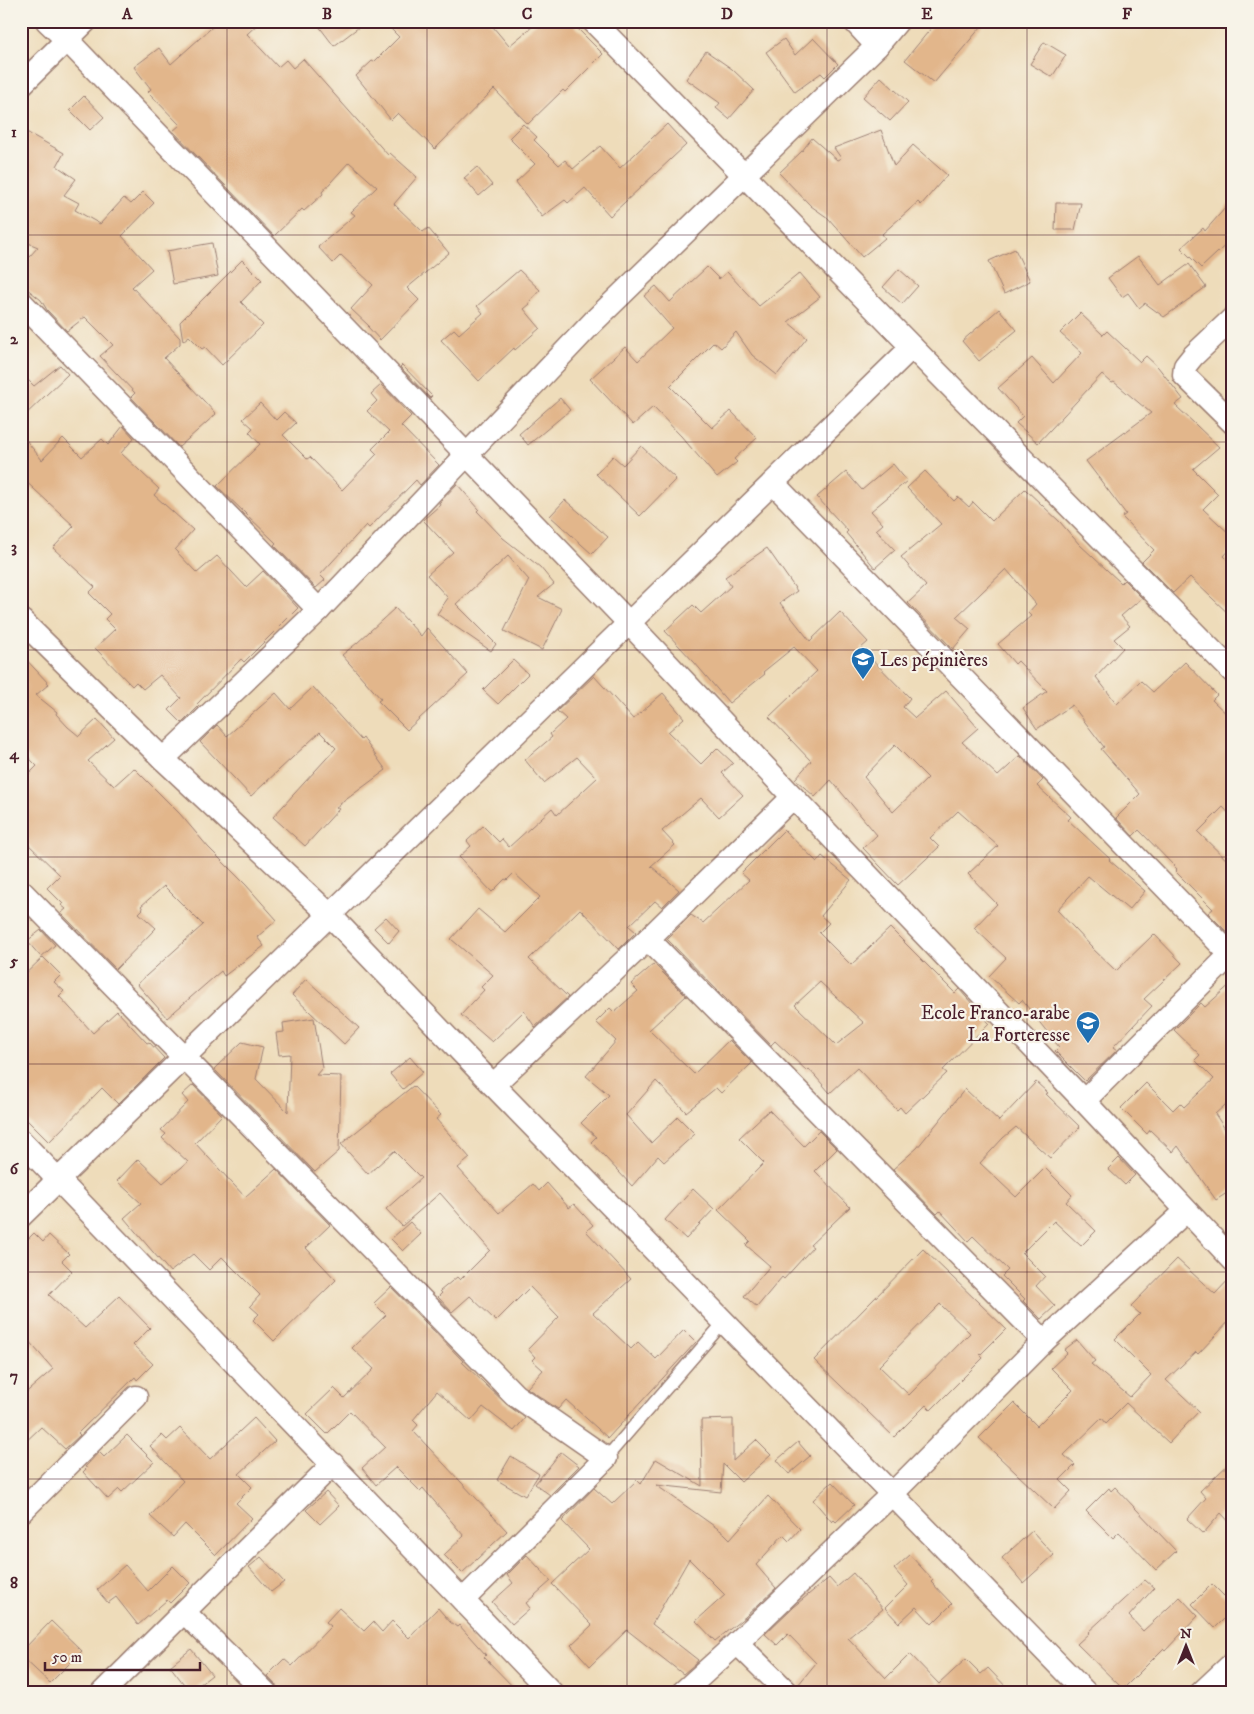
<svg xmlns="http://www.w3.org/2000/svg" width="1254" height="1714" viewBox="0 0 1254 1714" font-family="'IM FELL DW Pica',serif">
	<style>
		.building { fill: #e2b68b; fill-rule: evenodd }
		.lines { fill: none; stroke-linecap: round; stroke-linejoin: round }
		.lane-casing { stroke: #9c7e72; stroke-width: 14 }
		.street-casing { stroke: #9c7e72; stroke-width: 25 }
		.lane { stroke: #fff; stroke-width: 11 }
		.street { stroke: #fff; stroke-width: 22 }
		.grid { fill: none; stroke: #4a1f2b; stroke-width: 1; stroke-opacity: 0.55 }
		.labels { text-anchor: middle; stroke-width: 4.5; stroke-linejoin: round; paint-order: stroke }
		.poi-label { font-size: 19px; fill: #4a1f2b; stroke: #f7f3e8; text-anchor: start }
		.neatline { fill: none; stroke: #4a1f2b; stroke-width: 2 }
		.grid-label { font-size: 16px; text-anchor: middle; font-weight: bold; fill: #4a1f2b }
	</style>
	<rect width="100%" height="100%" fill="#f7f3e8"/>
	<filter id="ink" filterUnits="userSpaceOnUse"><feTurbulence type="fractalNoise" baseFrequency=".02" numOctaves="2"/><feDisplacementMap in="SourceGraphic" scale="10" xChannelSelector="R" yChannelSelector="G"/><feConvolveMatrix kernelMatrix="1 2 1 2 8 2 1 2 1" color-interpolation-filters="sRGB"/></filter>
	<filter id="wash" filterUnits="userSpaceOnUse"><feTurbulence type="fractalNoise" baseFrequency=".0096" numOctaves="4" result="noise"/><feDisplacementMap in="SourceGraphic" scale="20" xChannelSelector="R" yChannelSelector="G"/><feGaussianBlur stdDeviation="1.12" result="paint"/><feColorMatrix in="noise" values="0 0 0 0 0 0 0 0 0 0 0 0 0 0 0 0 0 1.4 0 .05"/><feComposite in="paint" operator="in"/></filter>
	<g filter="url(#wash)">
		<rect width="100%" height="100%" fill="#eedcba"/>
		<g id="blocks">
			<g class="building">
				<polygon points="219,21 261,21 247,34 278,67 286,60 293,68 303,59 388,155 390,153 417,177 394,204 423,232 428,228 449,253 407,288 419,300 380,340 368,327 369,326 351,309 373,285 341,255 333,263 318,247 355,215 351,212 377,187 349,162 322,192 323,194 304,211 302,209 274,236 173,131 180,125 148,92 151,89 134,67 159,48 171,64"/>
				<polygon points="315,21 367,21 334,46"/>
				<polygon points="383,21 488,21 509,46 539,21 570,21 603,54 565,92 563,90 528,124 494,89 435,149 398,113 391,120 356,76 372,61 374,62 399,37"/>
				<polygon points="937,21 986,21 934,83 905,60"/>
				<polygon points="813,38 838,64 825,77 821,73 795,92 766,52 784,39 795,55"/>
				<polygon points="1044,42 1066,55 1052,77 1030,64"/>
				<polygon points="706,51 732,69 754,90 729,119 716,108 720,103 686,79"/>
				<polygon points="881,77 908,102 890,121 863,97"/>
				<polygon points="84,96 104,117 90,130 70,110"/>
				<polygon points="523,124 537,137 534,140 559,165 565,160 573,169 600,146 620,168 667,124 686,145 610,216 585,188 568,203 565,200 542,217 516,182 535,164 509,138"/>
				<polygon points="21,129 64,153 57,166 76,179 64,195 79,203 75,210 100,224 124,198 131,204 143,192 154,203 122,236 152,269 132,287 180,338 180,344 164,358 216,414 179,447 131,397 135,393 100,356 113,345 85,317 67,331 47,310 41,300 21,284 21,266 38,247 21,240"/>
				<polygon points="881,130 894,166 913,145 947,175 921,205 918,202 882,234 885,238 862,257 828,218 811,206 779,173 802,151 812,138 837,160 841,158 834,148"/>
				<polygon points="477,167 492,185 479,196 464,178"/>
				<polygon points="1233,199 1233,238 1201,268 1181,248 1203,228 1205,231"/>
				<polygon points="1056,203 1081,203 1075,230 1055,230"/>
				<polygon points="212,243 218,276 173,284 167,251"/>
				<polygon points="1015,249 1030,281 1004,294 989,261"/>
				<polygon points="1138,256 1160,285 1189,264 1206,287 1164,317 1145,303 1139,308 1128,293 1122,297 1108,278"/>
				<polygon points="242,260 262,280 241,302 263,325 222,365 205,347 202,349 189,336 183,341 180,322"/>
				<polygon points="707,267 719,279 727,272 759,306 800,273 820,297 788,322 807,338 777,375 752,355 736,332 721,348 714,342 670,386 712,428 731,411 757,438 734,459 737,462 717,478 681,436 653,407 633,425 590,379 625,347 638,361 672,328 644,296 656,286 670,302"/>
				<polygon points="899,269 918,286 902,304 883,287"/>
				<polygon points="519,270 540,290 529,302 530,304 524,309 540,328 515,350 514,348 479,381 441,340 454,329 459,334 483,313 477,306"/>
				<polygon points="999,309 1017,330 979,361 962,341"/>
				<polygon points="1080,313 1103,335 1107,331 1140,362 1146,356 1158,367 1183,399 1175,405 1219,447 1193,469 1218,494 1203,509 1233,537 1233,546 1224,556 1233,565 1233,618 1190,577 1173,593 1142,562 1154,550 1122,517 1126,514 1086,461 1151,413 1114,382 1112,383 1102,374 1038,443 1016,423 1023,416 998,388 1032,358 1054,383 1082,353 1060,333"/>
				<polygon points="60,365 68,374 21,419 21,373 34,386"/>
				<polygon points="402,365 432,396 430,398 400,367"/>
				<polygon points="381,385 411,416 401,426 439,465 420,485 416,480 369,528 366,525 320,575 325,580 316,588 274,545 276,543 217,486 260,444 249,432 253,428 243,419 260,403 276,420 284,412 296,423 283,435 307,459 310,457 342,490 377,454 372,449 389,432 367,411 377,401 371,394"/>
				<polygon points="560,398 570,410 528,445 519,434"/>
				<polygon points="123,426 134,438 121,453 159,489 154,495 193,530 175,550 197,573 217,556 246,587 263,571 298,608 244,662 241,659 197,704 199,706 182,723 169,710 181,698 160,675 143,689 136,682 132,686 95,648 115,629 105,619 110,614 89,593 95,587 53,548 74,526 21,477 21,434 42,460 63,438 82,457 102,439 108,445"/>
				<polygon points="641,446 676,479 640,516 596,474 613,456 623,465"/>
				<polygon points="893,464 907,481 871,511 883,524 876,530 895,550 875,568 846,533 848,531 817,497 846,472 862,490"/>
				<polygon points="925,471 954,501 958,497 969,507 973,502 992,521 1025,489 1060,522 1079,544 1121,583 1124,580 1142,598 1121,616 1130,626 1114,639 1123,648 1096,677 1117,704 1141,681 1153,692 1185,662 1217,695 1212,700 1233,720 1233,818 1223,807 1198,832 1233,866 1233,938 1208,913 1213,909 1175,871 1177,869 1139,830 1133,836 1116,818 1140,794 1101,749 1104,747 1072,705 1037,729 1023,708 1047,691 1018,661 1015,664 998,644 1031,616 1028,613 1036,604 1006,569 956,617 970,629 953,649 908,603 926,586 901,557 941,524 907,488"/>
				<polygon points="457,484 479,509 477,511 503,538 540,567 554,584 538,597 562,609 542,650 504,631 529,580 508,556 456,604 496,644 491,651 437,614 448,598 427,575 453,552 423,520 440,505 439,503"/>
				<polygon points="565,500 608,537 592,554 550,516"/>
				<path d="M767,548l30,43 -17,12 30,38 30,-29 28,30 -7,6 49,50 -7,9 12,11 31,-27 32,37 -16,14 36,34 22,-20 23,24 -6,6 34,31 -3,3 42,39 -1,1 36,31 -16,19 -41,-34 -31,34 35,37h-1l25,24 38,-37 28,29 -38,36 8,7 -39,41 4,3 -32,31 -30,-30 4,-4 -37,-47 -3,3 -30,-27 17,-18 -32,-30 23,-24 -29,-30 30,-28 -40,-35 -28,27 9,9 -41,38 -35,-37 14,-13 -46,-55 -16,17 -20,-18 16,-18 -42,-44 48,-46 -23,-24 -31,25 2,2 -36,29 -35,-41 -29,-31 28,-26 8,8 30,-27 -6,-9zM895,745l33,33 -35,34 -29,-35z"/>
				<polygon points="395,608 421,636 427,628 468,674 407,730 378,701 381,699 342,655 357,643"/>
				<polygon points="21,654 49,684 36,695 57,712 56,714 68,727 79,736 97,719 114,738 88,761 114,786 134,768 180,814 208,847 246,885 277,920 257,937 264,946 224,976 221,971 167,1018 137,984 203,925 164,886 141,906 143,909 139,913 156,928 116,969 61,913 66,909 61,905 63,904 47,888 60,875 27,843 29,841 21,831 21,782 37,766 21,750"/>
				<polygon points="513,660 528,674 498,704 483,690"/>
				<polygon points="594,676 633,719 663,693 684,718 668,732 701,764 717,748 733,763 722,773 743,795 719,817 701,798 662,831 675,845 651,866 679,890 662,907 655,901 629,926 636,932 619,949 580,909 529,959 568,997 535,1027 524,1011 492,1042 461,1015 484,990 481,987 493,975 451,939 478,909 505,932 540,897 514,873 507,880 505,879 492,892 459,857 471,846 467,841 483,826 499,842 502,839 509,847 552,808 557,815 597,778 577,757 544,783 525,760 552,737 550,734 566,719 557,711"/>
				<polygon points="313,687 361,740 363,738 386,770 336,807 339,809 305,846 273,817 336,748 320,732 251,796 200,742 217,725 227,736 276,693 290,709"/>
				<path d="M784,830l33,32 5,-6 29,24 -30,36 8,7 -10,10 32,32 39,-37 65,65 4,-4 30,34 -46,47 4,3 -42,40 -5,-6 -3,3 -40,-42 -27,25 -21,-24 -2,2 -32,-30 -4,4 -104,-106 24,-24 12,8 46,-43 -8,-7zM820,982l44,41 -28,22 -41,-40z"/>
				<polygon points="386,917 399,931 389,943 374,928"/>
				<polygon points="41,930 55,945 41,957 27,941"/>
				<polygon points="43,957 61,975 54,982 64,991 59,996 93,1033 117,1011 147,1043 149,1042 164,1058 118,1104 102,1088 49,1142 21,1114 21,978"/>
				<polygon points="654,964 686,996 649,1030 694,1074 729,1040 752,1063 721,1093 716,1088 686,1112 656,1081 626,1115 651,1143 678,1117 695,1134 664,1162 658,1156 632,1186 591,1142 596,1137 581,1123 609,1095 586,1076 616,1041 596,1022 610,1008 614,1012 638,991 631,984"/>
				<polygon points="306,979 359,1028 344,1044 292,995"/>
				<polygon points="1233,982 1233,1098 1215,1114 1233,1141 1233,1189 1216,1200 1178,1146 1173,1152 1150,1130 1147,1134 1121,1108 1146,1083 1173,1110 1180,1103 1184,1107 1214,1079 1195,1060 1200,1055 1174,1030 1201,1003 1205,1007"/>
				<polygon points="314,1018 322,1068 316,1075 341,1076 339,1151 315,1172 214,1069 242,1042 263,1047 256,1079 288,1112 290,1054 279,1055 276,1033 284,1032 283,1023"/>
				<polygon points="410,1057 423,1072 403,1089 390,1074"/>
				<polygon points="1036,1082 1048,1093 1046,1094 1080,1127 1050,1158 1016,1127 1003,1138 980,1163 1016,1197 1045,1168 1072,1195 1066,1202 1096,1231 1081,1246 1054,1221 1022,1253 1045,1276 1036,1286 1055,1306 1041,1319 1023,1301 1025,1299 1002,1276 1008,1270 973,1236 968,1241 940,1211 937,1214 893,1169 917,1148 965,1089 999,1121"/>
				<polygon points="193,1085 222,1115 195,1143 245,1197 276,1169 330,1225 306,1248 336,1280 274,1341 253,1320 259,1314 250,1306 260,1295 222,1257 209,1270 193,1254 170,1272 124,1218 141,1203 117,1181 138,1159 163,1183 188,1162 162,1138 166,1134 161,1130 188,1102 182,1095"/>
				<polygon points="413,1086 441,1115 436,1119 470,1158 458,1168 499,1213 533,1184 539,1191 547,1183 569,1208 574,1204 593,1225 586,1231 631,1279 593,1313 631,1349 638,1342 656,1359 684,1330 696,1342 608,1438 566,1400 558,1409 527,1388 543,1370 532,1360 535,1357 528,1349 559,1317 530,1287 496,1321 470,1296 452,1312 438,1297 442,1293 440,1291 457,1277 460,1280 490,1250 440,1193 402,1226 386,1209 421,1178 394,1151 368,1174 341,1144"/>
				<polygon points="769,1110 804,1146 819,1131 837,1149 815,1171 850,1207 810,1245 813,1247 784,1279 782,1277 757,1307 744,1296 770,1266 746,1245 750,1241 718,1210 764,1163 739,1138"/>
				<polygon points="1119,1158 1135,1175 1125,1185 1108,1169"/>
				<polygon points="693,1189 714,1209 686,1239 665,1220"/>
				<polygon points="410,1222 421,1234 403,1251 391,1239"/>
				<polygon points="34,1233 43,1242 49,1235 69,1254 62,1261 72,1271 49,1295 85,1328 119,1296 150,1328 133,1345 153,1364 137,1380 135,1377 78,1433 80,1435 65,1449 41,1427 21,1446 21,1397 53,1369 21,1332 21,1246"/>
				<path d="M923,1249l83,80 -26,26 3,3 -52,52 -5,-5 -32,32 -80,-77zM940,1304l30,29 -61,62 -30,-29z"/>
				<polygon points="1177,1259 1215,1294 1233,1275 1233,1317 1198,1354 1196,1352 1166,1380 1199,1411 1169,1443 1126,1403 1106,1423 1102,1418 1064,1455 1075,1465 1060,1480 1071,1491 1054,1509 979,1438 1014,1403 1037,1426 1073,1390 1051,1368 1067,1353 1064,1350 1077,1340 1095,1361 1091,1364 1130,1397 1151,1375 1115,1339 1140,1314 1131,1306"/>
				<polygon points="391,1287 463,1361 462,1362 506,1404 525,1418 514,1431 483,1407 471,1421 437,1391 413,1420 418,1425 413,1431 507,1531 462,1573 444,1555 464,1536 423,1488 420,1491 396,1467 376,1485 362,1468 385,1447 350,1411 327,1434 307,1414 334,1388 344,1398 374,1369 352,1348 386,1315 374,1303"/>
				<polygon points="254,1418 275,1441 239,1474 252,1487 236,1503 252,1518 216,1555 185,1524 173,1537 150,1516 183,1481 150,1446 162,1435 167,1440 180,1428 210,1459"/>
				<polygon points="733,1419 733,1461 756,1440 771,1455 741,1482 723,1464 721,1492 656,1485 724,1533 730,1539 768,1496 800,1529 789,1541 783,1535 756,1565 776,1588 745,1617 715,1641 696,1621 725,1595 689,1559 652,1624 698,1660 695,1664 683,1674 627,1630 590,1666 571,1645 592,1625 552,1584 589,1549 562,1521 594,1488 612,1504 637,1480 641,1484 656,1459 702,1486 701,1420"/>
				<polygon points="127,1435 154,1462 122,1492 119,1489 108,1499 83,1472 87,1468 85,1467 99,1452 104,1457"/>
				<polygon points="798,1442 810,1456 789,1474 777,1460"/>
				<polygon points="561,1452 579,1466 550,1495 535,1484"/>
				<polygon points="511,1456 539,1474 525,1496 497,1480"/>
				<polygon points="1233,1460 1233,1526 1221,1513 1203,1534 1187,1519 1206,1498 1200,1491"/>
				<polygon points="832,1482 854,1505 836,1522 834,1520 832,1522 813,1500"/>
				<polygon points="1115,1487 1176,1551 1156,1570 1119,1532 1113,1538 1086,1511 1109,1488 1111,1491"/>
				<polygon points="326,1492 339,1506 320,1524 306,1510"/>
				<polygon points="1032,1531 1054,1555 1023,1583 1002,1558"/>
				<polygon points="527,1555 551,1581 526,1603 530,1608 512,1624 492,1602 513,1583 507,1575"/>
				<polygon points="910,1555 933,1580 931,1582 952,1604 932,1624 916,1607 899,1623 885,1608 908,1585 894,1569"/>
				<polygon points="261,1557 284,1582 271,1592 249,1567"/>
				<polygon points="125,1565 148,1591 173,1566 190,1583 170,1603 167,1600 138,1625 116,1597 108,1603 97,1590"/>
				<polygon points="853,1573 883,1609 848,1638 886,1678 910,1654 939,1684 966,1659 981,1674 988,1668 1012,1693 801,1693 798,1685 816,1663 788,1634 777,1645 765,1634 793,1607 829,1578 837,1587"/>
				<polygon points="1145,1580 1154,1588 1129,1616 1143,1631 1180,1597 1198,1616 1165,1651 1163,1649 1123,1689 1077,1644 1089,1633 1088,1632"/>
				<polygon points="1212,1584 1233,1605 1233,1610 1215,1628 1192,1604"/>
				<polygon points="339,1608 364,1631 373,1622 382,1632 392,1621 409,1638 438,1608 450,1622 457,1627 459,1625 486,1655 484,1657 519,1693 283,1693 267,1676 284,1659 292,1666 331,1626 326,1622"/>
				<polygon points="51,1621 82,1651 50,1683 21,1656 21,1652"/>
				<polygon points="191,1649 212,1675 190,1692 170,1666"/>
			</g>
		</g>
	</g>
	<g filter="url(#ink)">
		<use href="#blocks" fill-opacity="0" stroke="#9c7e72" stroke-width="1"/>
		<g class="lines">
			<g class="lane-casing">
				<polyline id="lane" points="606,1458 723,1323"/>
			</g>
			<g class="street-casing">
				<g id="street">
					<polyline points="47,21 67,40 629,623 793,797 1084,1101 1233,1260"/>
					<polyline points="593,21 912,347 1233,672"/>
					<polyline points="854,21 877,46"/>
					<polyline points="21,85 86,21"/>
					<polyline points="21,302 319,610"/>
					<polyline points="1233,318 1193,356 1185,366 1184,375 1233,423"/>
					<polyline points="773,483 1233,957"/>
					<polyline points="21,620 163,759 330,915 493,1085 1086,1693"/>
					<polyline points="163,759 319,610 594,321 877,46 898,21"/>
					<polyline points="21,891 515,1395 606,1458 463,1600"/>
					<polyline points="648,939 1044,1341"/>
					<polyline points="493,1085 648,939 793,797"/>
					<polyline points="1084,1101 1233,952"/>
					<polyline points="21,1141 552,1693"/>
					<polyline points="21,1216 912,347"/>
					<polyline points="21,1512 136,1397"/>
					<polyline points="184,1612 266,1693"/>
					<polyline points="737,1643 788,1693"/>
					<polyline points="102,1693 333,1464"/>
					<polyline points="682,1693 737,1643 891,1495 1044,1341 1186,1211"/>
					<polyline points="1201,1693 1233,1663"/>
				</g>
			</g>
			<use href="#lane" class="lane"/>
			<use href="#street" class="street"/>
		</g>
	</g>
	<path class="grid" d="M227,21v1672M427,21v1672M627,21v1672M827,21v1672M1027,21v1672M21,235h1212M21,442h1212M21,650h1212M21,857h1212M21,1064h1212M21,1272h1212M21,1479h1212"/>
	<defs>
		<g id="school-pin" transform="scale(1.25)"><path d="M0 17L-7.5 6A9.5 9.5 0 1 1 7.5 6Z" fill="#1f6fb2" stroke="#f7f3e8"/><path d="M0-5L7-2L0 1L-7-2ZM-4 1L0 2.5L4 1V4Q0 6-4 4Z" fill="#fff"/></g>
	</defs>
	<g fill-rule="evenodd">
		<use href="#school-pin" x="863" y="659"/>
		<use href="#school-pin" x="1088" y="1023"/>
	</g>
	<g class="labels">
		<g class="poi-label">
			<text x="880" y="666">Les pépinières</text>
			<text x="1070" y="1019" text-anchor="end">Ecole Franco-arabe<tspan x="1070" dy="22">La Forteresse</tspan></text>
		</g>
	</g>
	<rect width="1254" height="1714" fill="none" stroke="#f7f3e8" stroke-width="55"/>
	<g transform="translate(1186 1646)" stroke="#f7f3e8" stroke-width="4" paint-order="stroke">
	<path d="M0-4L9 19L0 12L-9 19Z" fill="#4a1f2b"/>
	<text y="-8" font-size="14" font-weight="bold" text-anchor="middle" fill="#4a1f2b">N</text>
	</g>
	<path d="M45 1662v8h155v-8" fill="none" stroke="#4a1f2b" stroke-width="2.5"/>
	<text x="52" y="1662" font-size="15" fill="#4a1f2b" stroke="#f7f3e8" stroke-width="4" paint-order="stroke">50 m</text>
	<rect x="28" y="28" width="1198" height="1658" class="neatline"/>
	<g class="grid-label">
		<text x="127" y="19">A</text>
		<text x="327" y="19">B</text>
		<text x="527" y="19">C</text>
		<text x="727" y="19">D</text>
		<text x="927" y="19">E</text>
		<text x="1127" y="19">F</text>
		<text x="14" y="137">1</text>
		<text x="14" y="344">2</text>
		<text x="14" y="552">3</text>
		<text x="14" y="759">4</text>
		<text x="14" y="966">5</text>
		<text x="14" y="1174">6</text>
		<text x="14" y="1381">7</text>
		<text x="14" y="1588">8</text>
	</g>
</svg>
